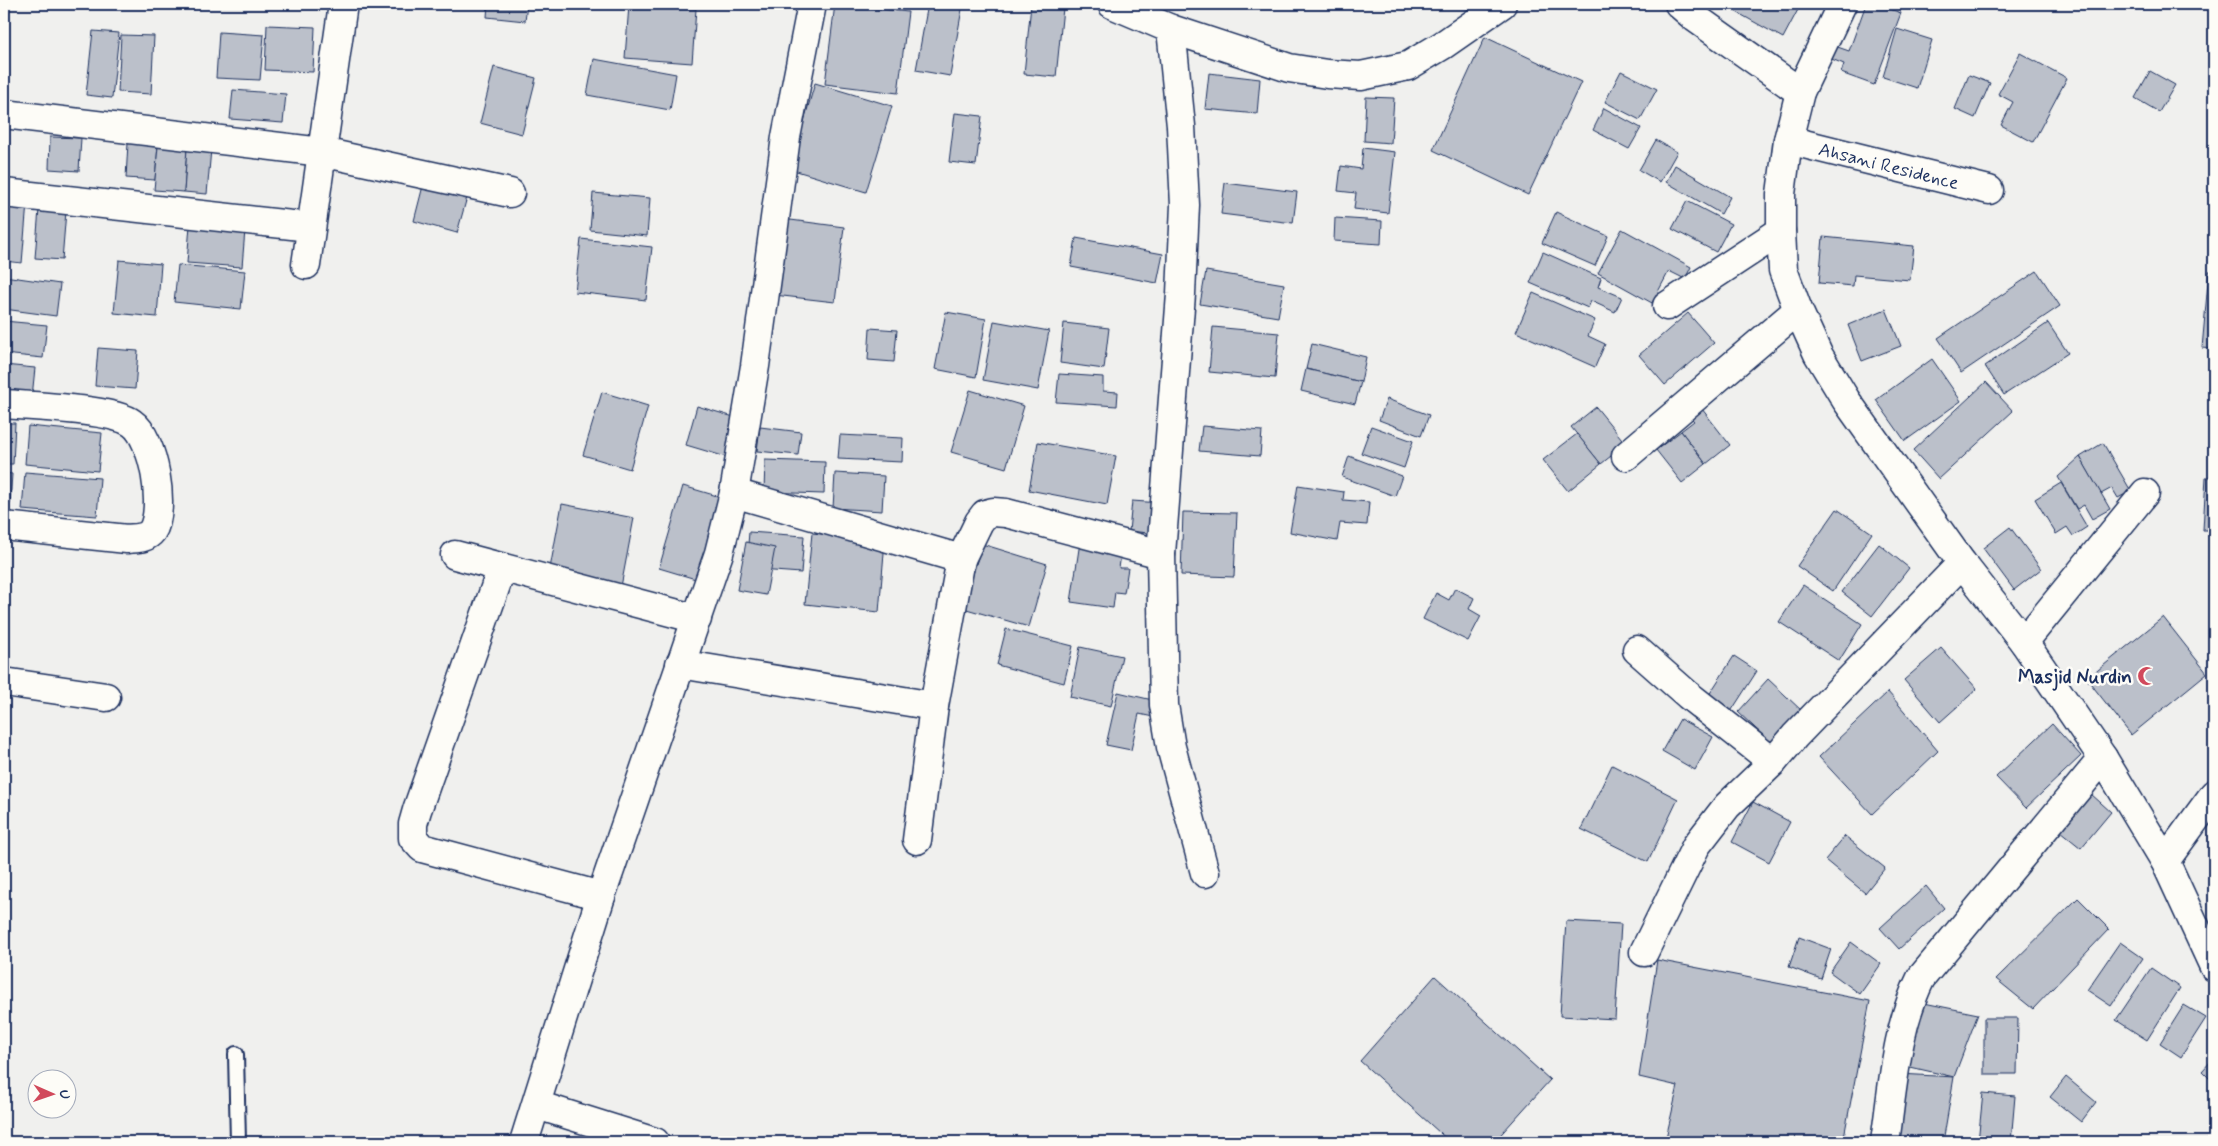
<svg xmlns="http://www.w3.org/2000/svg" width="2218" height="1146" viewBox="0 0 2218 1146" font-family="Mynerve,sans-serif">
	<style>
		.building { fill: #bbc0ca; stroke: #1b2f5e }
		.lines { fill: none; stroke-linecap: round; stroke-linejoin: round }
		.service-casing { stroke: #1b2f5e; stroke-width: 18 }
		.minor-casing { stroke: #1b2f5e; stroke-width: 31 }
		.tertiary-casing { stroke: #1b2f5e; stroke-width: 31 }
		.service { stroke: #fdfcf7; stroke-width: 14 }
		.minor { stroke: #fdfcf7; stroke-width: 28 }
		.tertiary { stroke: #fdfcf7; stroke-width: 28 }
		.labels { text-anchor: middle; stroke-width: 5; stroke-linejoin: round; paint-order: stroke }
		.street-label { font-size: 19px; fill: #1b2f5e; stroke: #fdfcf7 }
		.poi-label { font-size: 19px; font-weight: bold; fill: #1b2f5e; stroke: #fdfcf7; text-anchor: end }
	</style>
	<rect width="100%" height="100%" fill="#f0f0ee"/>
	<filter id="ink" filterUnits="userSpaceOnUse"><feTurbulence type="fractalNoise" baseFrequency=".02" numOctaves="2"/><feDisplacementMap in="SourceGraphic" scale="10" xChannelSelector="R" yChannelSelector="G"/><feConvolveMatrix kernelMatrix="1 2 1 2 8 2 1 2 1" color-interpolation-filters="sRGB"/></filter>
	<g filter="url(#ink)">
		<g class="building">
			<polygon points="488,4 527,4 525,21 487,17"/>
			<polygon points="835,4 908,12 898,93 825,84"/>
			<polygon points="928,4 962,9 950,76 916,70"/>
			<polygon points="1722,4 1801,4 1783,38"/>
			<polygon points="1866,4 1876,4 1901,13 1874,85 1841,73 1844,64 1824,56 1829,44 1849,51"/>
			<polygon points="629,5 696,9 692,63 625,58"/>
			<polygon points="1031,5 1063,8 1056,77 1024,74"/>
			<polygon points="267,25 315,27 313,72 265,70"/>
			<polygon points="1897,29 1932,40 1917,88 1883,77"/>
			<polygon points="93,31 119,33 112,98 86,95"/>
			<polygon points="219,32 264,35 260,80 216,78"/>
			<polygon points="121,35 154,36 151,94 118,92"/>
			<polygon points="1485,37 1581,82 1528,195 1433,150"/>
			<polygon points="2020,53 2067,78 2033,142 2001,125 2013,102 1998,94"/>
			<polygon points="594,59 676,74 670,110 587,95"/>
			<polygon points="494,67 536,78 522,134 480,123"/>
			<polygon points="1621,71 1657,89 1640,120 1605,102"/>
			<polygon points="2150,71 2175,85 2159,112 2135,98"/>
			<polygon points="1209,73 1260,79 1257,114 1205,109"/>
			<polygon points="1969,75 1990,83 1975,118 1955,109"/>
			<polygon points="815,83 892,106 866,192 790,169"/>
			<polygon points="233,90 286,94 283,123 230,119"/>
			<polygon points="1366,97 1394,98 1391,143 1364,141"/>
			<polygon points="1604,108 1641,128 1629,149 1593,130"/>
			<polygon points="955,113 982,116 976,165 949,162"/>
			<polygon points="50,137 81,138 79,171 49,169"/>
			<polygon points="1656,140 1677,152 1660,182 1639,170"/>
			<polygon points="128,143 158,146 155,180 126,178"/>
			<polygon points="158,146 187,148 184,192 154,190"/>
			<polygon points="187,148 211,149 207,194 184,192"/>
			<polygon points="1363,148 1395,152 1388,213 1354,209 1356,193 1338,191 1341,166 1361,169"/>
			<polygon points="1675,165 1730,197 1721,214 1666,182"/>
			<polygon points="425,178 469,190 457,233 414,221"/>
			<polygon points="1225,183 1297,192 1293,223 1221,214"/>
			<polygon points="593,193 650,198 647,236 590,230"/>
			<polygon points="4,201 27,203 22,263 4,261"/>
			<polygon points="1687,201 1731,224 1716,252 1672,229"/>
			<polygon points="39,209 66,211 62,260 35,258"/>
			<polygon points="1556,212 1608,236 1595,266 1542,243"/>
			<polygon points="1335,218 1382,221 1381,244 1334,241"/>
			<polygon points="783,219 844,227 835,302 774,295"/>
			<polygon points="190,225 245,230 242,267 187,263"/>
			<polygon points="1622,229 1691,267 1685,279 1669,271 1652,303 1598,273"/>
			<polygon points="1823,237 1914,246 1910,280 1854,275 1853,286 1819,283"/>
			<polygon points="1076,238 1163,254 1157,283 1071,267"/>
			<polygon points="581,239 652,247 646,300 575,292"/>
			<polygon points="1543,252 1601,278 1598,287 1622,297 1615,312 1591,301 1588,308 1530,283"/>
			<polygon points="119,260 161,264 157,317 114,313"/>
			<polygon points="178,265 245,271 241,309 174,302"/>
			<polygon points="1206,271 1284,284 1278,317 1200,304"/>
			<polygon points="2037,271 2060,306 1961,373 1938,338"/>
			<polygon points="2209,271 2214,271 2214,349 2202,348"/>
			<polygon points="4,276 60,284 56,316 4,309"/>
			<polygon points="1533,293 1595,320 1588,336 1605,344 1595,367 1516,332"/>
			<polygon points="1886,309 1901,346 1862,361 1848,325"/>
			<polygon points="946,312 986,319 976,377 935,369"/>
			<polygon points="1688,313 1714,343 1665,385 1639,355"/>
			<polygon points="4,321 47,325 43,358 4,354"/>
			<polygon points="994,321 1049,331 1038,390 983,380"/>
			<polygon points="1064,323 1109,328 1104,369 1060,363"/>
			<polygon points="2048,323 2068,353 2004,395 1985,366"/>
			<polygon points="1213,327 1279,333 1275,378 1209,372"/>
			<polygon points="870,328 897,330 894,362 868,360"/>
			<polygon points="1312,344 1366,357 1361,382 1306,369"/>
			<polygon points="98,348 138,351 135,389 95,386"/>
			<polygon points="1932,359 1961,401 1905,441 1876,400"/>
			<polygon points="4,365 35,368 32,397 4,394"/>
			<polygon points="1306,369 1361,382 1355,404 1301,391"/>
			<polygon points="1059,374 1103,377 1103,391 1118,392 1117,406 1056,402"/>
			<polygon points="1986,382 2013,411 1939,479 1913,450"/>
			<polygon points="970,390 1024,406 1006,468 951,452"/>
			<polygon points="602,392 648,406 630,469 583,455"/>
			<polygon points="1387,399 1429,415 1421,436 1379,420"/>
			<polygon points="697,406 744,420 733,459 686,445"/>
			<polygon points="1596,407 1626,444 1601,464 1571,427"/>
			<polygon points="1702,409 1730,445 1706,464 1681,431 1694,421 1691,418"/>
			<polygon points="4,423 15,423 13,464 4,464"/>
			<polygon points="28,426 102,433 98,471 25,464"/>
			<polygon points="1202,426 1262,431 1260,456 1199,451"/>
			<polygon points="1371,426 1413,441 1404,468 1361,453"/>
			<polygon points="760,427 801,432 798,455 757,451"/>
			<polygon points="1681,431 1706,464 1682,483 1656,450"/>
			<polygon points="1577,434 1601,464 1568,491 1543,460"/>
			<polygon points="840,435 903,438 902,462 838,459"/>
			<polygon points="1038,442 1116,456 1107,505 1029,490"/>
			<polygon points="2103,443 2131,491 2118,498 2112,488 2101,494 2080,457"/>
			<polygon points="1349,456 1402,476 1395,496 1342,477"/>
			<polygon points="2080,457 2110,509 2092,519 2084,505 2077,509 2058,477"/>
			<polygon points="765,460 825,462 824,494 764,492"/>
			<polygon points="25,472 100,478 97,516 22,510"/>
			<polygon points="4,473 12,474 10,504 4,503"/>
			<polygon points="835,473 884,476 882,511 833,508"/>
			<polygon points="2206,477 2214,477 2214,530 2203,530"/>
			<polygon points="2061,483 2087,527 2073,536 2067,527 2056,534 2035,499"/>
			<polygon points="1298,485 1344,492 1343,500 1369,502 1367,525 1340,523 1337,541 1290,532"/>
			<polygon points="683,486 724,498 699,580 659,568"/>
			<polygon points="1132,501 1161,503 1158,534 1129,531"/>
			<polygon points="562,504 634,518 620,592 548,579"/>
			<polygon points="1837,509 1872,533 1833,591 1797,566"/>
			<polygon points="1183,512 1237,513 1234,577 1181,575"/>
			<polygon points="2010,527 2041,569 2014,590 1983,548"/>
			<polygon points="749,532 804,536 801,573 746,569"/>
			<polygon points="812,533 885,541 879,612 805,604"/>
			<polygon points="746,542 775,548 766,595 737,590"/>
			<polygon points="1080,542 1122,548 1119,568 1128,568 1124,593 1115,592 1113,608 1071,602"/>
			<polygon points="982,544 1047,564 1029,627 963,608"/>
			<polygon points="1879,544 1909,568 1872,616 1842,592"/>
			<polygon points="1803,585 1862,624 1839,661 1779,622"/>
			<polygon points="1455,588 1474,598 1469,609 1481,616 1468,641 1423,619 1436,593 1449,600"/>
			<polygon points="2163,617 2207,673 2131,735 2087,679"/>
			<polygon points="1006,629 1073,646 1064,683 997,665"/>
			<polygon points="1080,647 1122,656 1111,706 1070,697"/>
			<polygon points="1941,648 1977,689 1940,722 1904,680"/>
			<polygon points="1734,656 1757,671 1730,713 1707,698"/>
			<polygon points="1768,679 1802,711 1772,744 1738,712"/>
			<polygon points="1118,692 1161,702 1158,718 1139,714 1131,750 1106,745"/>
			<polygon points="1888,692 1938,751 1872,814 1819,757"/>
			<polygon points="1680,719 1713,737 1695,770 1662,751"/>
			<polygon points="2052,724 2081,756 2026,808 1996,777"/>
			<polygon points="1612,765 1678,799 1648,862 1581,829"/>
			<polygon points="2091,794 2111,812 2081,848 2060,831"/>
			<polygon points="1753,802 1790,822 1769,862 1732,842"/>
			<polygon points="1845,836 1885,868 1865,893 1825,860"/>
			<polygon points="1926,886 1944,908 1899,949 1880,928"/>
			<polygon points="2078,898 2109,929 2033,1009 1996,979"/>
			<polygon points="1566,921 1621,924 1615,1019 1560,1016"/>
			<polygon points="1799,937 1831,949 1821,979 1789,967"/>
			<polygon points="1851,942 1881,964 1860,994 1830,972"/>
			<polygon points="2120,942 2143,958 2111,1006 2087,990"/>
			<polygon points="1657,960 1870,1001 1843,1142 1665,1142 1678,1086 1639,1077"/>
			<polygon points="2151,968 2180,988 2147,1040 2116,1020"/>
			<polygon points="1435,976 1550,1080 1494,1142 1450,1142 1360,1061"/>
			<polygon points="1919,1002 1978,1014 1954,1077 1906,1066"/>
			<polygon points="2184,1005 2206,1018 2181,1057 2160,1043"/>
			<polygon points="1984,1018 2018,1018 2017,1074 1984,1074"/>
			<polygon points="2214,1058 2214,1083 2202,1071"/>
			<polygon points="1899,1074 1954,1077 1943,1142 1891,1142"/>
			<polygon points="2066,1077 2096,1102 2081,1122 2050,1097"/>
			<polygon points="1983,1093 2015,1096 2011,1142 1978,1142"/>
			<polygon points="1335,1137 1344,1142 1332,1142"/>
		</g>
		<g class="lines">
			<g class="service-casing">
				<polyline id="service" points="236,1054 238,1142"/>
			</g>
			<g class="minor-casing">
				<g id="minor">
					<polyline points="1112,4 1171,29 1289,68 1327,74 1361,76 1408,66 1443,45 1502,4"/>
					<polyline points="1679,4 1694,17 1800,92"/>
					<polyline points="1842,4 1800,92 1788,140 1781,194 1781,231 1783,270 1798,310 1818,354 1846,400 1962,563 2024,642 2103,758 2165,861 2214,967"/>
					<polyline points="1171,29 1181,126 1185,205 1181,294 1161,554 1164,705 1171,747 1205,873"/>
					<polyline points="4,114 322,152 510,193"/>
					<path id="s1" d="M1788,140l201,50"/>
					<polyline points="4,193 310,227"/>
					<polyline points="306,265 343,4"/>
					<polyline points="1667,306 1781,231"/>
					<path d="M4,404c27,2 109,5 128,19 22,15 34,86 20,108 -6,8 -16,7 -25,8l-123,-13"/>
					<polyline points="1626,456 1798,310"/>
					<polyline points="734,493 961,559"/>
					<polyline points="455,555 697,619"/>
					<polyline points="502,568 417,810 413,824 413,838 422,848 601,896"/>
					<polyline points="2024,642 2145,493"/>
					<polyline points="1637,650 1688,695 1773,762"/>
					<polyline points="680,664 934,706"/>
					<polyline points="4,682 106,697"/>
					<polyline points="917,840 934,706 961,559 979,522 985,514 993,512 1006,513 1161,554"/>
					<polyline points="2165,861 2214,794"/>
					<polyline points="1644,952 1696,846 1727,806 1773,762 1795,736 1962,563"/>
					<path d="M1885,1142c8,-55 11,-114 36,-164l182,-220"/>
				</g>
			</g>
			<g class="tertiary-casing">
				<g id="tertiary">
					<polyline points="537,1105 655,1142"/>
					<polyline points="524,1142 601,896 719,553 734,493 755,366 786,137 812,4"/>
				</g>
			</g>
			<use href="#service" class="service"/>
			<use href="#minor" class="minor"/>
			<use href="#tertiary" class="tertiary"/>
		</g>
	</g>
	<defs>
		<g id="mosque-bare" transform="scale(1.5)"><path d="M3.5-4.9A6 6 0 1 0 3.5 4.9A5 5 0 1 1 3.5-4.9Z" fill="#d1495b" stroke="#fdfcf7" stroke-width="2.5" paint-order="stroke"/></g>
	</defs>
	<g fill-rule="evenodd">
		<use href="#mosque-bare" x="2147" y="676"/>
	</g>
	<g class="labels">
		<g class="street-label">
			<text dy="7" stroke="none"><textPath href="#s1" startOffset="104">Ahsani Residence</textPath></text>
		</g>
		<g class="poi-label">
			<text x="2132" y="683">Masjid Nurdin</text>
		</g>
	</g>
	<rect width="2218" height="1146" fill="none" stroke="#fdfcf7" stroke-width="20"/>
	<rect x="10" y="10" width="2198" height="1126" fill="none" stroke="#1b2f5e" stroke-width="2" filter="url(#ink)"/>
	<g transform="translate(52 1094) rotate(92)"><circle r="24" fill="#fdfcf7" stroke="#a3aaba"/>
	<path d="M0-4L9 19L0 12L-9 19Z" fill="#d1495b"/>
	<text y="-8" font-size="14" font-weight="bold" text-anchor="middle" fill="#1b2f5e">U</text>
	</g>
</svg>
